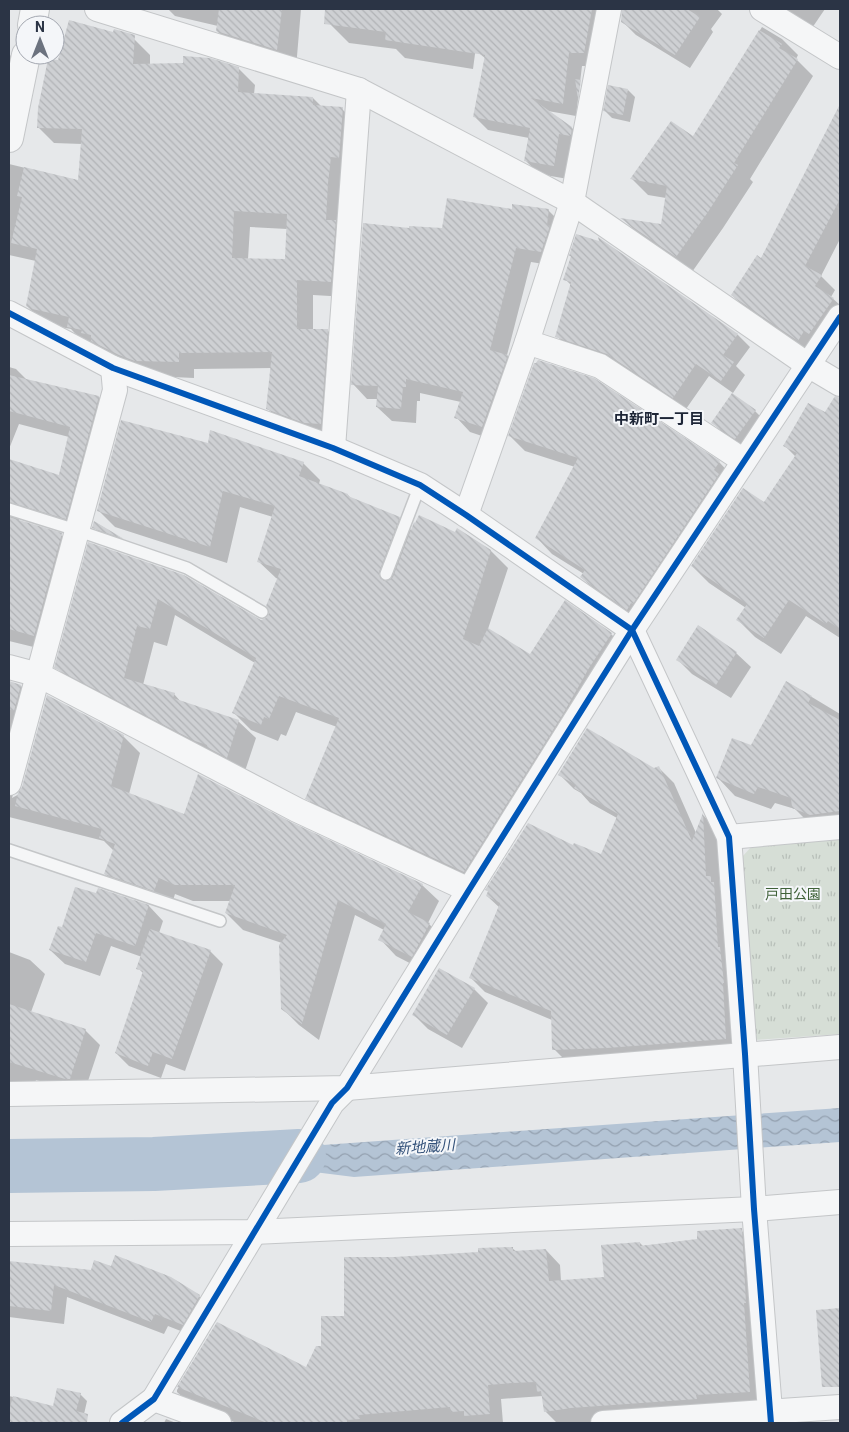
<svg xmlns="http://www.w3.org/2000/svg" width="849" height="1432" viewBox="0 0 849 1432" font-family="Roboto,'Noto Sans JP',sans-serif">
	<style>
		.grass { fill: url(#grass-tufts) }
		.water { fill: url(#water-waves) }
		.shadow { fill: #0003; fill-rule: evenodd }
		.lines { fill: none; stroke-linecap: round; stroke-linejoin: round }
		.river { stroke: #b4c4d5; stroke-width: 54 }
		.building { fill: url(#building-back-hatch); fill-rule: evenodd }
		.service-casing { stroke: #c4c6c8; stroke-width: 14 }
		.minor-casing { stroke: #c4c6c8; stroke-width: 26 }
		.tertiary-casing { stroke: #c4c6c8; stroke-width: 30 }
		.service { stroke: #f5f6f7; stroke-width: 11 }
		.minor { stroke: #f5f6f7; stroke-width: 24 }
		.tertiary { stroke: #f5f6f7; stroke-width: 28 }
		.cycleway-casing { stroke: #f4f6f9; stroke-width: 9 }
		.cycleway { stroke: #0057b8; stroke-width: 6 }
		.labels { text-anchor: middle; stroke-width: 4; stroke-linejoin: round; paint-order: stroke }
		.park-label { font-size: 14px; fill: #3f6138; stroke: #f4f6f9 }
		.neighbourhood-label { font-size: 15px; font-weight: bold; fill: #1d2536; stroke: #f4f6f9 }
		.water-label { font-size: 15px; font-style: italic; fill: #34527a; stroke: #f4f6f9 }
	</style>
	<defs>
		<pattern id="grass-tufts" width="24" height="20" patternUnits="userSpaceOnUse" patternTransform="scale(1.25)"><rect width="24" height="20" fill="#d6ded6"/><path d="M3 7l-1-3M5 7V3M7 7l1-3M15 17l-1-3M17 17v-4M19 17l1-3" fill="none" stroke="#b8bfb9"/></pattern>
		<pattern id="water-waves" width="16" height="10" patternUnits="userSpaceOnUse" patternTransform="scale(1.25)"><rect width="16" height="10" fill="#b4c4d5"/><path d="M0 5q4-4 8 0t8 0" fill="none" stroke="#93a0af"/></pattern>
		<pattern id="building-back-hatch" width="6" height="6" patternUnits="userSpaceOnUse" patternTransform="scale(1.25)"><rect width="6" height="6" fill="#ced0d3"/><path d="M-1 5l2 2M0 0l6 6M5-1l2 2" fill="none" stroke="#b1b3b6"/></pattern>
	</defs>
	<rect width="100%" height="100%" fill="#e6e8ea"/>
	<polygon class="grass" points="840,838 840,1034 755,1040 742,857 752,846"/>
	<polygon class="water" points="840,1108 840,1142 354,1177 225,1161 323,1145"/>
	<g class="shadow">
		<polygon points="168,9 301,9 296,68 236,50 217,31 218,26 175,16"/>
		<polygon points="332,9 481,9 473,69 405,58 396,49 349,43 330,24"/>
		<polygon points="495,9 604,9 598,66 582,66 576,116 548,111 572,128 585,142 568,179 539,174 525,160 529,138 488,130 475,117 486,59 480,54"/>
		<polygon points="624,9 717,9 722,14 711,29 713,32 690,68 636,35 622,21"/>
		<polygon points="777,9 825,9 812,28"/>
		<polygon points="762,27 782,39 798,55 796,59 813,76 750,179 753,182 723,228 692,272 638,234 624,220 662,225 666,198 648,195 632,179 693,138"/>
		<path d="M134,39l16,16v10l88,3 17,17 -1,9 59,4 9,9 20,2 16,16 -11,172 -34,-2v35h14l16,16 -7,93 -52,-14 -16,-16 4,-41 -78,1v9l-42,-2 -68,-33 -13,-14 -22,-4 -6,-3 -16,-16 9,-45 -27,-6v-91l70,17 3,-37 -28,-1 -16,-16 21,-66zM250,227l37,2 -1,31 -38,-1z"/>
		<polygon points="9,54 15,60 9,89"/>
		<polygon points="628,90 635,97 630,122 612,118 605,111"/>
		<polygon points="840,114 840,239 821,276 835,290 831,297 840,305 813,354 746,309 732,295 761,259"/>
		<polygon points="513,210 548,210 563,225 556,266 531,262 507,355 522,371 497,441 470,432 456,417 461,402 420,393 420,401 417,401 416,423 392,421 377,407 378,399 367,399 353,384 410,229 443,230"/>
		<polygon points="577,236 738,335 750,347 736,366 745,375 733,393 709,376 686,409 569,349 557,336 571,285 565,279 572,257 570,256"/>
		<polygon points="9,367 16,369 28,381 99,397 114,413 82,534 28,517 20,518 18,521 61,535 77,550 50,651 9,641 9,461 59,476 69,437 19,424 9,449"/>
		<polygon points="733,393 732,395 755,411 769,425 750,452 727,437 713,423"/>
		<polygon points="826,413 840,421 840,638 806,616 781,654 755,637 738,620 746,608 709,583 692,566 765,504 796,457 785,446"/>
		<polygon points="510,436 719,462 734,478 643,624 597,592 581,577 584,574 552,554 537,538 575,467 525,451"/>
		<polygon points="208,444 303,463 320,480 319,484 348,495 351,498 399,518 412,531 491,551 508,568 488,629 530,656 611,634 628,651 481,889 324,815 306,798 337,727 296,712 286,736 281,734 278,741 251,730 234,713 255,663 175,615 167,646 154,642 143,685 174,694 182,703 238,721 256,738 244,774 73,684 56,667 183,576 261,621 267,619 271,613 278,579 276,578 258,561 273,517 240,507 227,563 115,527 98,510"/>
		<polygon points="95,522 124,540 135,551 108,542 94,527"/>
		<polygon points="736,653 751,667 731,698 692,674 678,660"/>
		<polygon points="9,682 21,686 37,702 12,798 123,736 140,753 129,794 185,816 290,823 422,885 439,901 428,923 446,941 429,973 396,956 380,939 384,930 355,915 319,1040 299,1025 282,1008 282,943 243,930 226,913 230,901 193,901 175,894 171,907 122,890 105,874 114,851 104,841 9,817"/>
		<polygon points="787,682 840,714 840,830 811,825 795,809 775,803 771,809 735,796 718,778 752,747"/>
		<polygon points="659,768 674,783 696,833 703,815 717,829 720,887 725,892 741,1054 569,1064 554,1049 552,1020 485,992 470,977 500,908 487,896 574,847 602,855 617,818 590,803 581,793 574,789 559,774 654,770"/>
		<polygon points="99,890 149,906 163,921 159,933 210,951 223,964 185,1071 166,1064 161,1078 129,1066 116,1053 144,974 138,968 142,957 111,946 100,976 65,964 50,950 63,929 97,895"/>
		<polygon points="9,952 30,960 45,974 31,1012 85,1030 100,1045 84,1093 36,1080 33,1090 11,1083 9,1081"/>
		<polygon points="474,989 488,1003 462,1048 428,1029 413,1014"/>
		<polygon points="741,1230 755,1244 764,1413 616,1423 557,1423 545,1411 543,1396 501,1399 503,1423 233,1423 234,1422 192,1406 177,1392 177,1390 217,1323 306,1369 394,1258 479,1253 512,1248 517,1252 546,1250 560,1265 561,1281 605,1278 640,1243 643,1246 698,1240"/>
		<polygon points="9,1262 91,1271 112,1267 170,1278 199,1296 212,1309 196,1337 168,1326 164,1334 67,1297 64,1324 9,1317"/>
		<polygon points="840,1309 840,1372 835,1373 818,1311"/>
		<polygon points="80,1394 87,1401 82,1423 9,1423 9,1396 49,1406 53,1410"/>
		<polygon points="166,1419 176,1423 164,1423"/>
	</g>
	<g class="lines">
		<polyline class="river" points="9,1166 154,1164 299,1156"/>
	</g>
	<g class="building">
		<polygon points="219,9 282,9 277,50 216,31"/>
		<polygon points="325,9 592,9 584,53 569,53 563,104 531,98 572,127 571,136 559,134 554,166 524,161 530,128 473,117 485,55 385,40 386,32 324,24"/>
		<polygon points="622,9 687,9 700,17 675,55 621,22"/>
		<path d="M69,20l44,12 1,-3 21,6 -2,29 50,-1v-7l27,2 29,9 -1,25 75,5v8l30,2 -4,51 -8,-1 -3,26 -2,37h10l-5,62 -34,-2v49h31l-7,95 -17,-1 -38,-14 6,-57 -93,1v9l-44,-1 -16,-6 -28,-14v-6l-10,-2 1,-3 -15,-3 2,-10 -37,-8 -6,-3 11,-57 -26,-6 11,-46 -5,-1 7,-29 54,13 4,-51 -45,-1 1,-20 10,-49 10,1zM234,211l53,3 -2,45 -53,-1z"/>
		<polygon points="759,30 782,44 779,48 798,59 734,163 738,165 708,212 676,257 620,218 661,224 667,186 630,179 671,121 693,136"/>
		<polygon points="575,79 581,80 578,100"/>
		<polygon points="608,85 628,89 623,115 603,111"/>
		<polygon points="840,104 840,199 805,266 822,275 815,286 834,298 809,334 804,331 798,341 731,295 757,255 761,258"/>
		<polygon points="447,198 512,209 512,204 549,209 547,225 550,226 541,252 516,248 490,350 508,355 482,427 454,418 463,392 406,379 406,387 403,387 401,409 376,407 378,386 351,385 363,223 409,228 409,226 442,228"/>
		<polygon points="576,234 599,241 598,237 715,318 738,334 723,355 734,362 721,381 696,364 673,398 607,354 555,337 571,282 563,280 571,256 569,256"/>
		<polygon points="538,360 594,378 720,461 714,470 719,474 633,604 631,603 627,610 580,577 585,570 535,538 578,458 508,436 534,363 536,363"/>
		<polygon points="9,375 99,396 66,519 9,502 9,459 59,475 70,427 9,411"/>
		<polygon points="732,393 756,410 735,439 711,423"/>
		<polygon points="835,396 840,398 840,629 828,621 826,624 789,600 764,638 736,620 747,604 691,566 743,488 764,502 797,453 783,446 808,403 825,412"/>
		<polygon points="121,420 208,443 210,430 304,462 299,476 348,494 348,496 400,517 379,572 380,578 384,581 390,580 393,577 414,522 415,523 419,515 455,532 457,528 491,550 463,639 479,646 488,628 530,654 565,600 612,633 589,668 563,714 464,872 305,799 339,718 279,696 269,719 264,717 261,725 232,713 256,658 158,599 150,629 137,626 124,678 175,693 173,698 239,720 227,758 207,747 207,745 195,741 54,668 88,542 184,575 261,620 266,618 269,613 266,606 281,569 257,562 275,506 223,491 210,547 97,511"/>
		<polygon points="9,517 62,533 34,636 9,629"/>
		<polygon points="94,521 124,539 92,528"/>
		<polygon points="698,625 737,652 716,685 676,660"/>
		<polygon points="9,681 21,685 14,711 9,709"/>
		<polygon points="786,681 812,696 808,703 840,720 840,811 810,815 792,808 791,798 758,787 754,794 716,778 732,738 751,745"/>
		<polygon points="47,695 124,735 111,786 184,814 198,774 291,822 423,884 408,912 430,923 412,957 378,940 386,924 338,900 302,1024 281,1009 279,945 287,935 225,913 235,885 175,885 159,878 154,891 104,874 115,844 99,838 102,829 15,806 18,793 22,787"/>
		<polygon points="587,728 654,768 659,766 692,841 703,813 706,876 711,876 711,882 714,882 718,947 720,947 724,983 723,983 726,1039 607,1048 552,1050 551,1011 469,978 500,903 486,896 488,891 485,890 528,823 573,845 574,843 601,854 618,814 574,788 576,785 558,775"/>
		<polygon points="75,887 96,893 98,888 149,905 135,946 96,933 86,962 49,950 58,926 62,927"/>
		<polygon points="150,929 211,950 172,1059 153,1052 148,1066 115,1053 143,971 136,969"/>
		<polygon points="439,968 475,988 447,1035 412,1015"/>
		<polygon points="9,1004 86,1029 70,1079 65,1079 9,1062"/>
		<polygon points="742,1228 746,1303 744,1303 750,1392 696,1395 697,1399 571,1408 544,1412 541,1391 537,1392 536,1382 512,1383 488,1385 490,1414 464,1416 464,1411 451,1412 450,1407 359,1415 360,1419 347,1420 347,1423 267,1423 177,1387 217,1322 306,1367 316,1346 321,1346 321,1316 344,1316 344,1257 394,1257 478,1252 478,1248 513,1247 513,1251 546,1249 549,1281 604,1277 601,1245 640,1242 640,1246 697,1239 697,1231"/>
		<polygon points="115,1255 171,1277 200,1295 183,1325 155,1314 151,1322 54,1285 51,1311 9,1306 9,1261 91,1270 94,1260 111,1266"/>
		<polygon points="840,1308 840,1387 822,1387 816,1310"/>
		<polygon points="57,1388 81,1393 76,1411 88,1414 87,1423 9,1423 9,1411 13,1396 53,1406"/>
	</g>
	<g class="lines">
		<g class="service-casing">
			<g id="service">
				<polyline points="9,509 76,530 187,568 262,612"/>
				<polyline points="386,574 420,485"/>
				<polyline points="9,850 220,921"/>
			</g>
		</g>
		<g class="minor-casing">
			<g id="minor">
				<polyline points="97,9 359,90 572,202 808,365 840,384"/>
				<polyline points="762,9 840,57"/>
				<polyline points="9,313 113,368 333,448 420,485 466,515 632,630 729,837 745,1054 754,1209 771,1423"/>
				<polyline points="527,342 600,366 744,461"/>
				<polyline points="333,448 359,90"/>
				<polyline points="466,515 527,342 572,202 609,9"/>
				<polyline points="9,667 39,675 297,810 469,890"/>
				<polyline points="9,783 115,390 113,368"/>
				<polyline points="729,837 840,827"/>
				<polyline points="9,1094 347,1088 840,1047"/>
				<polyline points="9,1234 253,1232 754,1209 840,1202"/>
				<polyline points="154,1399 219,1423"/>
				<polyline points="122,1423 154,1399 332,1103 347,1088 469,890 632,630 840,317"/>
				<polyline points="603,1423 840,1407"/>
			</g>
		</g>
		<g class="tertiary-casing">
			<g id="tertiary">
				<polyline points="32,25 35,9"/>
				<polyline points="9,138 26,55"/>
			</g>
		</g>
		<use href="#service" class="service"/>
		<use href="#minor" class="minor"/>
		<use href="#tertiary" class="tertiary"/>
		<g class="cycleway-casing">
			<g id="cycleway">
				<polyline points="9,313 113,368 333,448 420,485 466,515 632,630 729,837 745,1054 754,1209 771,1423"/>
				<polyline points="122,1423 154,1399 332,1103 347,1088 469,890 632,630 840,317"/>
			</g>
		</g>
		<use href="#cycleway" class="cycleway"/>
	</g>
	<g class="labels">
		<g class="park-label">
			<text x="793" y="899">戸田公園</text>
		</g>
		<g class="neighbourhood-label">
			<text x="659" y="424">中新町一丁目</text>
		</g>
		<g class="water-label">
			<text transform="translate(425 1147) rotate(-4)" y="5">新地蔵川</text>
		</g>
	</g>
	<rect width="849" height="1432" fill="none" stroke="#2b3445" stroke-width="20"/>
	<g transform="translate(40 40)"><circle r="24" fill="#f4f6f9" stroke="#a4a8b1"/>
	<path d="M0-4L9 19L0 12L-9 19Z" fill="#6c737f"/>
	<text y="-8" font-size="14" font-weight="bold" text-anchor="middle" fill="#2b3445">N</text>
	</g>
</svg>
